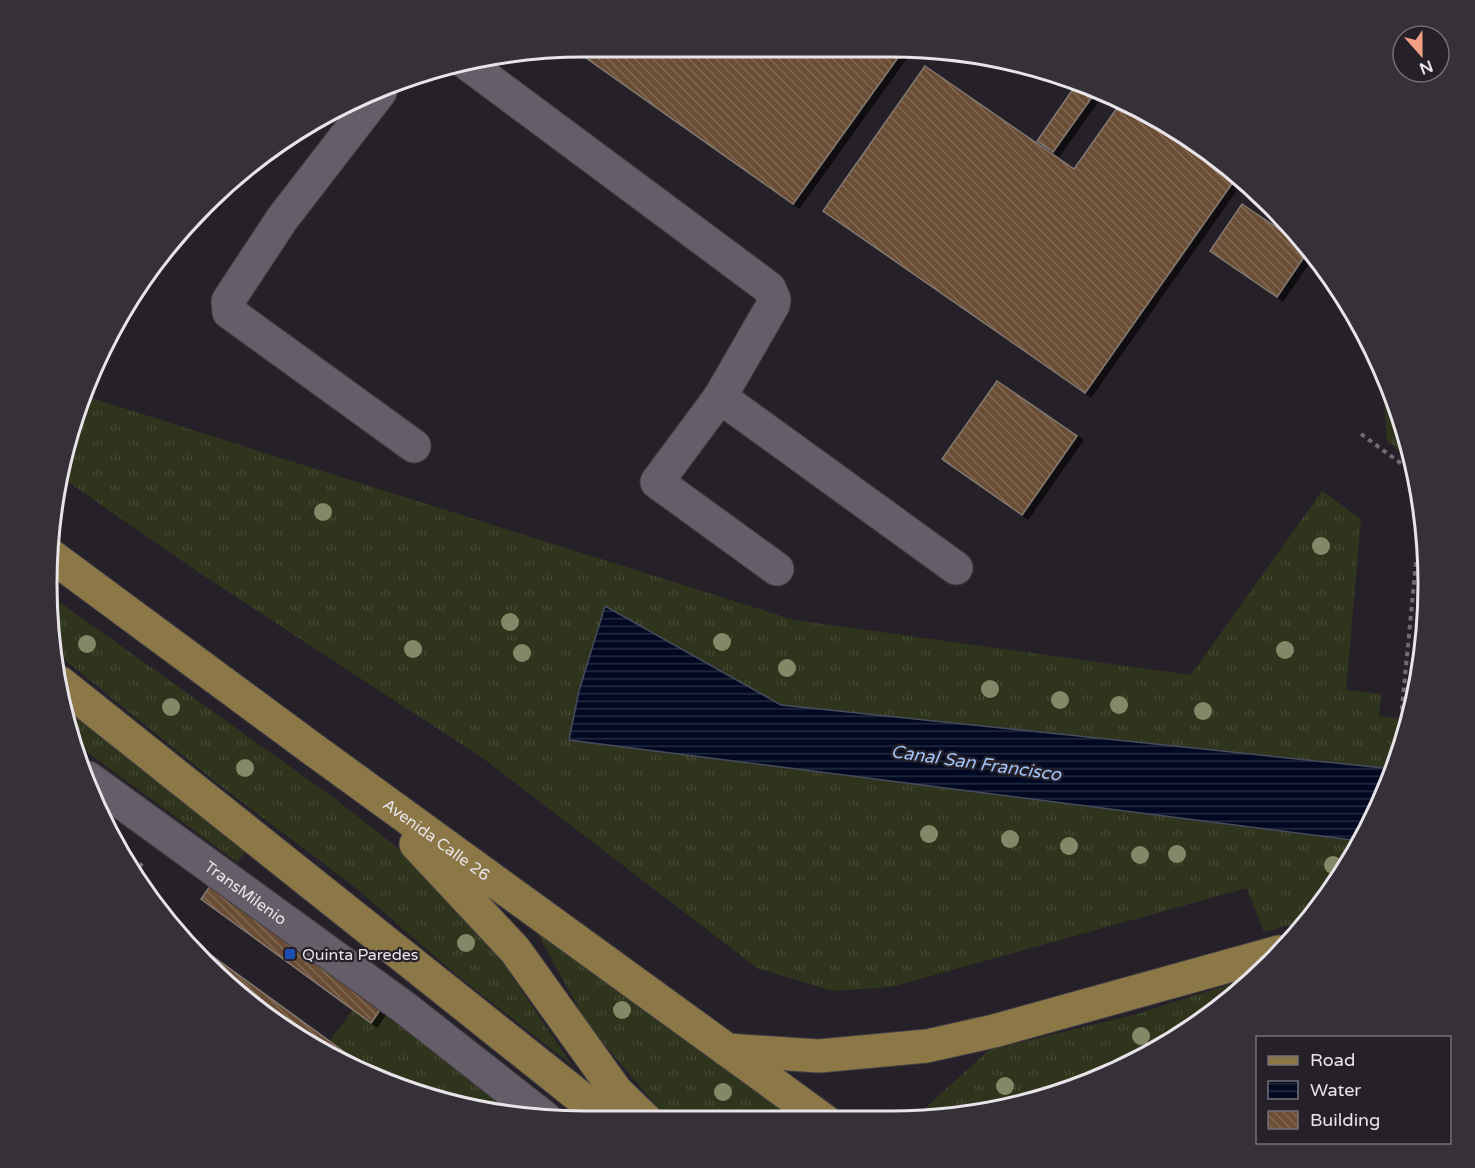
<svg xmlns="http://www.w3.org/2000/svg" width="1475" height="1168" viewBox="0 0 1475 1168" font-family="'Varela Round',sans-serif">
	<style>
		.grass { fill: url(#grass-tufts) }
		.water { fill: url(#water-rules); stroke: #464b5d; stroke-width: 1.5 }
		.building { fill: url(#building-back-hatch); stroke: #827971; stroke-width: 1.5; filter: url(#shadow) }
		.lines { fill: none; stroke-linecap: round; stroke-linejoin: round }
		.minor-casing { stroke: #433e45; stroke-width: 35 }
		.major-casing { stroke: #433e45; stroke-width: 35 }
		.path { stroke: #706c73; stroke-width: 4; stroke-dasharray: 4.5 4.5; stroke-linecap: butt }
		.minor { stroke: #655e68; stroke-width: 33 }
		.major { stroke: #8b7846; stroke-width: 33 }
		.tree { fill: #838868 }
		.transit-dot { fill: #1a4fb4; stroke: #262129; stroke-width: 2 }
		.labels { text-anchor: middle; stroke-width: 4.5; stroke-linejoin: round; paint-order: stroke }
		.street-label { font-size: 16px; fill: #e8e4e9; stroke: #262129 }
		.poi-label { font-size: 16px; fill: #e8e4e9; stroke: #262129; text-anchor: start }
		.water-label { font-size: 18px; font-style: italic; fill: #a1c4fa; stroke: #262129 }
		.rim { fill: none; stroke: #e8e4e9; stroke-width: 3 }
	</style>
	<defs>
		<pattern id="grass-tufts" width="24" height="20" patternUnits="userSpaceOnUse" patternTransform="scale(1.5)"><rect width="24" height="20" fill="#2f341c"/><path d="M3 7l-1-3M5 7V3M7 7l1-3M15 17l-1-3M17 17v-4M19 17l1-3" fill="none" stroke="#434832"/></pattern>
		<pattern id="water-rules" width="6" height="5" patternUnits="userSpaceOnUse" patternTransform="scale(1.5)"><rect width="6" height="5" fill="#000921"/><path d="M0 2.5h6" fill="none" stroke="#252d41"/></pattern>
		<pattern id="building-back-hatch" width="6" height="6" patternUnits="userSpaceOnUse" patternTransform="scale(1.5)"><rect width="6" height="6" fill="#6b4e34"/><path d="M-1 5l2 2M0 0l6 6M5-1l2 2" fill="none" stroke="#806751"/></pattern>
		<filter id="shadow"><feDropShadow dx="6" dy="4" stdDeviation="0" flood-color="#0009"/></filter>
	</defs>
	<rect width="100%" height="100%" fill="#262129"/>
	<g class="grass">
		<polygon points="1391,391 1400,412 1412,464 1387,440 1384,401"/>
		<polygon points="85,396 794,620 1191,675 1322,491 1361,519 1346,690 1381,694 1379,716 1411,720 1410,723 1373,822 1317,911 1309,920 1264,932 1247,888 891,987 833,991 757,968 484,759 201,574 61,477 65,445"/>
		<polygon points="48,594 334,798 428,872 505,966 572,1065 454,973 356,888 217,783 55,652"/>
		<polygon points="62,702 249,849 237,862 72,741 65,723"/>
		<polygon points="526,913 799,1121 669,1121 588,1025"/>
		<polygon points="1258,975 1245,988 1159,1050 1063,1093 936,1119 923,1110 989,1050 1137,1014"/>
		<path d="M353,1010l18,13 9,-13 139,105c-60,-6 -122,-24 -175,-54l4,-6 -19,-14z"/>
	</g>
	<polygon class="water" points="605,606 781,705 1393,769 1373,822 1361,841 569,740 579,691"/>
	<g class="building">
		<polygon points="584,47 896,48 902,52 793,204 572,48"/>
		<polygon points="925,66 1074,169 1122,101 1160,119 1238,175 1085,393 823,211"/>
		<polygon points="1078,82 1097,90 1053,152 1037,141"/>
		<polygon points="1253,190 1271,211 1249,196"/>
		<polygon points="221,191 212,204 207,201"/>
		<polygon points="1242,204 1295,240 1306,254 1277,297 1210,251"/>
		<polygon points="997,381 1077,436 1022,515 942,459"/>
		<polygon points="210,886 380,1010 371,1023 201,899"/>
		<polygon points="178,931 339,1048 348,1055 344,1061 293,1031 230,985 180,938 176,933"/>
	</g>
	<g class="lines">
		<g class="minor-casing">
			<g id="minor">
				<polyline points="465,62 769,288 774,299 773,305 720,397 657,482 777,569"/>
				<polyline points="380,92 282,219 228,301 229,312 414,446"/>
				<polyline points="720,397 956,568"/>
				<path id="s1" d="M88,778l317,230 140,110"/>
			</g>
		</g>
		<g class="major-casing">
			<g id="major">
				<path id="s2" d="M50,555l264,195 511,371"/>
				<polyline points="59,682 610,1121"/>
				<polyline points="416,844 515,950 616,1091 647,1121"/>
				<polyline points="727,1050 819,1056 927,1046 994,1031 1279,952"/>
			</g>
		</g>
		<g class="path">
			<polyline points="1361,434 1414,473"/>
			<polyline points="1413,709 1402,708 1416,562 1425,548"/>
			<polyline points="134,874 144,861"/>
		</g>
		<use href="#minor" class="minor"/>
		<use href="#major" class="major"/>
	</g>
	<g class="tree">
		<circle cx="323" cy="512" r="9"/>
		<circle cx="1321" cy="546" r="9"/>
		<circle cx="510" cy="622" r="9"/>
		<circle cx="722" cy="642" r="9"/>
		<circle cx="87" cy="644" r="9"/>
		<circle cx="413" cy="649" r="9"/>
		<circle cx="1285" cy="650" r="9"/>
		<circle cx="522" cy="653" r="9"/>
		<circle cx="787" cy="668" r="9"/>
		<circle cx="990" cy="689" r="9"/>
		<circle cx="1060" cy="700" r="9"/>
		<circle cx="1119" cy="705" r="9"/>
		<circle cx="171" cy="707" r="9"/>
		<circle cx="1203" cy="711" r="9"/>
		<circle cx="245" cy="768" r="9"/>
		<circle cx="929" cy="834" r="9"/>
		<circle cx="1010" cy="839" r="9"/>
		<circle cx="1069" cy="846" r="9"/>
		<circle cx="1177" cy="854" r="9"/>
		<circle cx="1140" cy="855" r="9"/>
		<circle cx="1333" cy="865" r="9"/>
		<circle cx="466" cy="943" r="9"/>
		<circle cx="622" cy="1010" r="9"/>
		<circle cx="1141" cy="1036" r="9"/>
		<circle cx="1005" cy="1086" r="9"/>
		<circle cx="723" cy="1092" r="9"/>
	</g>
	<rect class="transit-dot" x="284" y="948" width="12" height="12" rx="3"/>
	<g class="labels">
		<g class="street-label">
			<text dy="6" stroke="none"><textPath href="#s2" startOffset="480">Avenida Calle 26</textPath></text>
			<text dy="6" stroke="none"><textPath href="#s1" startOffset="195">TransMilenio</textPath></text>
		</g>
		<g class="poi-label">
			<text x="302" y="960">Quinta Paredes</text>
		</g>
		<g class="water-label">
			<text transform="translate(976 763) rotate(8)" y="6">Canal San Francisco</text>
		</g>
	</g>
	<path d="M0 0H1475V1168H0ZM584 57H891A527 527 0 0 1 1418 584V584A527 527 0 0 1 891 1111H584A527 527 0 0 1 57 584V584A527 527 0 0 1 584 57Z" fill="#363138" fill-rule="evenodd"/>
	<path class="rim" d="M584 57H891A527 527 0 0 1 1418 584V584A527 527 0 0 1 891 1111H584A527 527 0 0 1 57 584V584A527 527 0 0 1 584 57Z"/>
	<rect x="1256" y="1036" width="195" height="108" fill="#262129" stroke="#746f76" stroke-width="1.5"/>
	<rect x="1268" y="1056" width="30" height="9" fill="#8b7846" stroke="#746f76" stroke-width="1.5"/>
	<text x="1310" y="1066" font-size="18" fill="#e8e4e9">Road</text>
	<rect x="1268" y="1081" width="30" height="18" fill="url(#water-rules)" stroke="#746f76" stroke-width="1.5"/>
	<text x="1310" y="1096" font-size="18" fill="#e8e4e9">Water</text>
	<rect x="1268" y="1111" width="30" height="18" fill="url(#building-back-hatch)" stroke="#746f76" stroke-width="1.5"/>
	<text x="1310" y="1126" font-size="18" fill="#e8e4e9">Building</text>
	<g transform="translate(1421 54) rotate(159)"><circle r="28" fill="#262129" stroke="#746f76" stroke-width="1.5"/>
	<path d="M0-4.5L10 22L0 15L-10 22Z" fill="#f39f82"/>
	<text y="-9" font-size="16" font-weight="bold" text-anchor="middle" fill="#e8e4e9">N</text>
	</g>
</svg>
